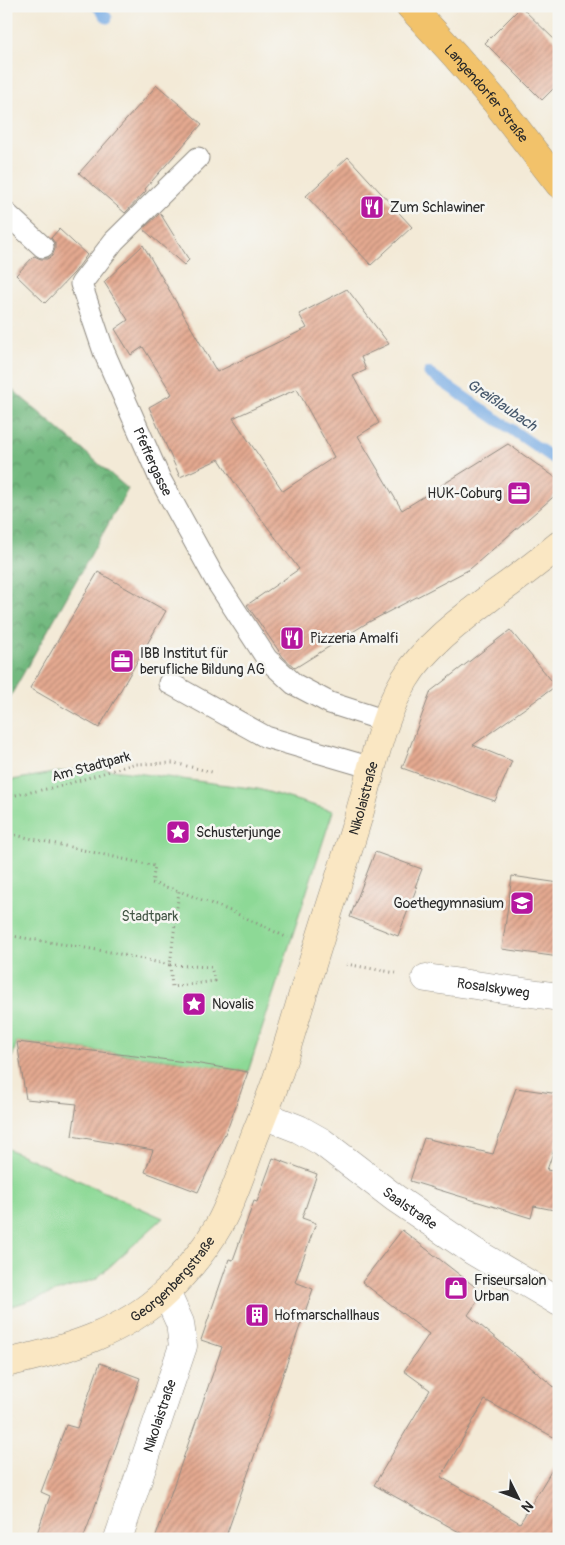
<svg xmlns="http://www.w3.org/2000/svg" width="565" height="1545" viewBox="0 0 565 1545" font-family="Pangolin,sans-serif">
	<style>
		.forest { fill: url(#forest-crowns); stroke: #4e7255 }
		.park { fill: #8dd996; stroke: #5c8260 }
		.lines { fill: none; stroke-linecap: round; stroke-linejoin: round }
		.stream { stroke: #77abe4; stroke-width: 11 }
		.building { fill: url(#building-hatch); fill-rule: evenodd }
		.lane-casing { stroke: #8f8a81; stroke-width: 23 }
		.street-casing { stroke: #8f8a81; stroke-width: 29 }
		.secondary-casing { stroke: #8f8a81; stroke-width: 29 }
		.primary-casing { stroke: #8f8a81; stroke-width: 29 }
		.path { stroke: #8f8a81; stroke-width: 3; stroke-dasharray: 1 4; stroke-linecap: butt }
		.lane { stroke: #fff; stroke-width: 21 }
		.street { stroke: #fff; stroke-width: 28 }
		.secondary { stroke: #fae7c3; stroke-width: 28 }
		.primary { stroke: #f2c26a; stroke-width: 28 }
		.labels { text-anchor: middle; stroke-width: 5; stroke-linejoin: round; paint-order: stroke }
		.street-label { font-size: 14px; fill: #2b2b2b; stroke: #f6f6f2 }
		.poi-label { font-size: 14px; fill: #2b2b2b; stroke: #f6f6f2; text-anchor: start }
		.park-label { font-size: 14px; fill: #445646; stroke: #f6f6f2 }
		.water-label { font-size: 15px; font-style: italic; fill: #46586c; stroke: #f6f6f2 }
	</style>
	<defs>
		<pattern id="forest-crowns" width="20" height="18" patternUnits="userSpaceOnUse" patternTransform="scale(1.25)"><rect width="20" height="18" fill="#72b97f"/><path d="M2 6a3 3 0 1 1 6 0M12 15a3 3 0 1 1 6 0" fill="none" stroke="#5e9768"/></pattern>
		<pattern id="building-hatch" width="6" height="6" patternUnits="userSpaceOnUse" patternTransform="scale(1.25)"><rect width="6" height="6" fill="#e4a990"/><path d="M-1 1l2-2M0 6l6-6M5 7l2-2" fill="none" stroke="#b98a76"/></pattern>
	</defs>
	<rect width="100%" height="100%" fill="#f6f6f2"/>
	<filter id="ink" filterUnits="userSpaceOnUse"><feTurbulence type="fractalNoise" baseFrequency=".02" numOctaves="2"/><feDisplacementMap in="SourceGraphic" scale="10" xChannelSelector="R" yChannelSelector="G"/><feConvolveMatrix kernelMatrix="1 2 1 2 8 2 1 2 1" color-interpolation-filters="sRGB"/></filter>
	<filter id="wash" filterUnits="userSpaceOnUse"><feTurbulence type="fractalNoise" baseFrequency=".0096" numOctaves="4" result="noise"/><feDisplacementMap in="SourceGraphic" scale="20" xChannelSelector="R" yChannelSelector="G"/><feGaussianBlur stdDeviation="1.12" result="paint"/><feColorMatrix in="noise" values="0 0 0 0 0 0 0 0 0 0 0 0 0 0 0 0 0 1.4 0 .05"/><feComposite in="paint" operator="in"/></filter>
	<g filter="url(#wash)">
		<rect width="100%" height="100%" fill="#f3ead7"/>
		<polygon class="forest" points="6,384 128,489 6,704"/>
		<g class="park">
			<polygon points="90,767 258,789 333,811 248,1072 164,1059 17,1042 6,1077 6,781"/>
			<polygon points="6,1148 163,1218 96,1279 6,1308"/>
		</g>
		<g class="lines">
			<g class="stream">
				<polyline points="97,6 107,18"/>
				<polyline points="429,373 559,462"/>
			</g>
		</g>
		<g id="blocks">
			<g class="building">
				<polygon points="521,7 559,44 559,83 542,100 485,43"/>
				<polygon points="157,85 202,124 145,189 146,191 125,213 79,173"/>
				<polygon points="348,157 412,227 371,265 306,196"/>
				<polygon points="160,213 189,260 184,265 143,229"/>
				<polygon points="59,229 87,255 74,273 45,303 16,275 34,256 41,259 47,259 52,256 55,249 55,243 51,238"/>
				<path d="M143,245l74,127 90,-44 -8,-14 48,-25 42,55 -28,13 5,13 -13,6 26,47 -21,13 44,74 106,-66 51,36v12l-89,77 -103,54 -72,45 -12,-11 -36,-52 52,-36 -63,-84 -17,-26 -39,18 -31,-70 23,-13 -29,-47 -12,8 -16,-26 13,-9 -24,-38zM297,389l37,68 -51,34 -50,-73z"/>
				<polygon points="98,572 166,611 99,728 30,688"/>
				<polygon points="510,630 556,686 473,745 512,761 495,801 402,768 431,691"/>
				<polygon points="375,852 422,869 415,887 417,887 398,936 350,917"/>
				<polygon points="512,876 559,883 559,957 502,949"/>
				<polygon points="17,1042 194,1063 248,1072 229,1125 198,1192 145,1172 153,1150 72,1136 77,1104 26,1099"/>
				<polygon points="516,1088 559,1094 559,1135 547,1170 559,1172 559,1211 534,1206 531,1218 410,1181 424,1138 493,1154"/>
				<polygon points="273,1158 317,1174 302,1218 316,1223 295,1282 313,1289 225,1539 155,1539 222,1347 201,1340 229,1259 233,1260 254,1201 257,1202"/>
				<polygon points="402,1230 483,1293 468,1315 559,1391 559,1440 485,1400 441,1477 520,1523 559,1458 559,1539 472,1539 374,1485 430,1390 404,1371 429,1334 362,1282"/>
				<polygon points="100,1363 140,1378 93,1512 83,1539 35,1539 50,1496 41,1492 66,1425 77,1428"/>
			</g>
		</g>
	</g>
	<g filter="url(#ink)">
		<use href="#blocks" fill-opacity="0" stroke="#8f8a81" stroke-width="1"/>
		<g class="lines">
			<g class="lane-casing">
				<g id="lane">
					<path id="s1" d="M198,158l-84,83 -33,43 23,68 56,127 55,100 52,80 27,25 36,19 56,18"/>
					<polyline points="6,213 43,247"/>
					<polyline points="169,683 266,737 372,768"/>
				</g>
			</g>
			<g class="street-casing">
				<g id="street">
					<path id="s2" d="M426,978l133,19"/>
					<path id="s3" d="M263,1115l36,14 23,13 73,56 78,53 86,51"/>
					<path id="s4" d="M118,1539l65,-193 -3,-23 -14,-31"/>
				</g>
			</g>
			<g class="secondary-casing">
				<g id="secondary">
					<path id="s5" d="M6,1363c58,-13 117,-29 161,-72 20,-20 38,-41 52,-66 15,-27 24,-58 35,-87 9,-23 19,-46 26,-69 11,-33 20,-67 31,-101 15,-50 32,-100 47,-150 14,-46 22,-97 47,-139 20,-33 57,-60 87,-83 23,-16 45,-33 67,-51"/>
				</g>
			</g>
			<g class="primary-casing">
				<g id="primary">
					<path id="s6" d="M410,6l44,48 41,47 64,83"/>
				</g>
			</g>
			<g class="path">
				<polyline points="6,797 61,786 133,764 174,763 212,772"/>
				<polyline points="6,833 155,866 152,883 179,891"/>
				<polyline points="6,935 110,952 170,965 179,891 233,912 288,938"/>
				<polyline points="346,964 396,973"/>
				<polygon points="170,965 211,967 215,981 172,987"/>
			</g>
			<use href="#lane" class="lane"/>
			<use href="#street" class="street"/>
			<use href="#secondary" class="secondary"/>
			<use href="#primary" class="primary"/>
		</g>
	</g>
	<defs>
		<g id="restaurant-square" transform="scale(1.25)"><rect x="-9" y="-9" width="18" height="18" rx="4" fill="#b5179e" stroke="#f6f6f2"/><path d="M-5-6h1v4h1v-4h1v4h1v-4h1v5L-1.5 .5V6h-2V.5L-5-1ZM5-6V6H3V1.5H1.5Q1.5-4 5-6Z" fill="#fff"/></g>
		<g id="office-square" transform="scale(1.25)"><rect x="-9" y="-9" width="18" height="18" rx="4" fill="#b5179e" stroke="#f6f6f2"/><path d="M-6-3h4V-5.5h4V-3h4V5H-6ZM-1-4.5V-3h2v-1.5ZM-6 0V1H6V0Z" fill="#fff"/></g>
		<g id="sight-square" transform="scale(1.25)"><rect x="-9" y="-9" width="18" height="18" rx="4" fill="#b5179e" stroke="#f6f6f2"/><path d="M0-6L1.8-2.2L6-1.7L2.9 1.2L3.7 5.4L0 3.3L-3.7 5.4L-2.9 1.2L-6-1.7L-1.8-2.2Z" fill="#fff"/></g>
		<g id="school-square" transform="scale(1.25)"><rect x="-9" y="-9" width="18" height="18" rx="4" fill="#b5179e" stroke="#f6f6f2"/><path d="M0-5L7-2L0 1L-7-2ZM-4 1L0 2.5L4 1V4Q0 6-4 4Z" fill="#fff"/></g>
		<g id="shop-square" transform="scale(1.25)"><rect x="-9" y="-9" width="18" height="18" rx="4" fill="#b5179e" stroke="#f6f6f2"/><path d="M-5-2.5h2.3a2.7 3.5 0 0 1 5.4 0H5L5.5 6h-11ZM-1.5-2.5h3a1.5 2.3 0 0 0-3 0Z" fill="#fff"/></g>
		<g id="building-square" transform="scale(1.25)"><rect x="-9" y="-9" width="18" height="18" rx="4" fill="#b5179e" stroke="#f6f6f2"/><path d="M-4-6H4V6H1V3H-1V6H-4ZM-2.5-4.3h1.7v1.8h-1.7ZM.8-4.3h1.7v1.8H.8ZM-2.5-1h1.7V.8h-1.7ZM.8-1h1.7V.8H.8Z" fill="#fff"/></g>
	</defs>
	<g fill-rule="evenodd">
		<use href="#restaurant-square" x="372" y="207"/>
		<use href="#office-square" x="519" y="493"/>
		<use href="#restaurant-square" x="292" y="638"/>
		<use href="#office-square" x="122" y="661"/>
		<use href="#sight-square" x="178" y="832"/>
		<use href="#school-square" x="522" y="903"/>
		<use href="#sight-square" x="194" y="1004"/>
		<use href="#shop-square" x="456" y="1288"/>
		<use href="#building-square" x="257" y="1315"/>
	</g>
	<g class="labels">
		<g class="street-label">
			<text dy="5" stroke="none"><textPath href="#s6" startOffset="116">Langendorfer Straße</textPath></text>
			<text dy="5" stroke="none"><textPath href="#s1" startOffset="364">Pfeffergasse</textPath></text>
			<text transform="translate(91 766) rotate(-15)" y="5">Am Stadtpark</text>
			<text dy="5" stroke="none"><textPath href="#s5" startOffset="714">Nikolaistraße</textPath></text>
			<text dy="5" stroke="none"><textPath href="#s2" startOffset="68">Rosalskyweg</textPath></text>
			<text dy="5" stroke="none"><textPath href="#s3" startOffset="175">Saalstraße</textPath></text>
			<text dy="5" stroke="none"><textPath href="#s5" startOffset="191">Georgenbergstraße</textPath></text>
			<text dy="5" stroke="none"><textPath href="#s4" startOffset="130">Nikolaistraße</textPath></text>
		</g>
		<g class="poi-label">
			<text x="390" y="212">Zum Schlawiner</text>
			<text x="502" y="498" text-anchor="end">HUK-Coburg</text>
			<text x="310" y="643">Pizzeria Amalfi</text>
			<text x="140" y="658">IBB Institut für<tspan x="140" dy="16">berufliche Bildung AG</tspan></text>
			<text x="196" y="837">Schusterjunge</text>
			<text x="504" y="908" text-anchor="end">Goethegymnasium</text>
			<text x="212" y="1009">Novalis</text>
			<text x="474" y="1285">Friseursalon<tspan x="474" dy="16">Urban</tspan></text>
			<text x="274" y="1320">Hofmarschallhaus</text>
		</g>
		<g class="park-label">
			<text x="150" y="921">Stadtpark</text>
		</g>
		<g class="water-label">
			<text transform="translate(502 405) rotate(34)" y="5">Greißlaubach</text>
		</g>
	</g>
	<rect width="565" height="1545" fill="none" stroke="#f6f6f2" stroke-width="25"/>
	<g transform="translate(518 1498) rotate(132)" stroke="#f6f6f2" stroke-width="4" paint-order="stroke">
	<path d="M0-4L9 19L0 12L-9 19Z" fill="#2b2b2b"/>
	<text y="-8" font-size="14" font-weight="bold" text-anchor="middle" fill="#2b2b2b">N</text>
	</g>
</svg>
